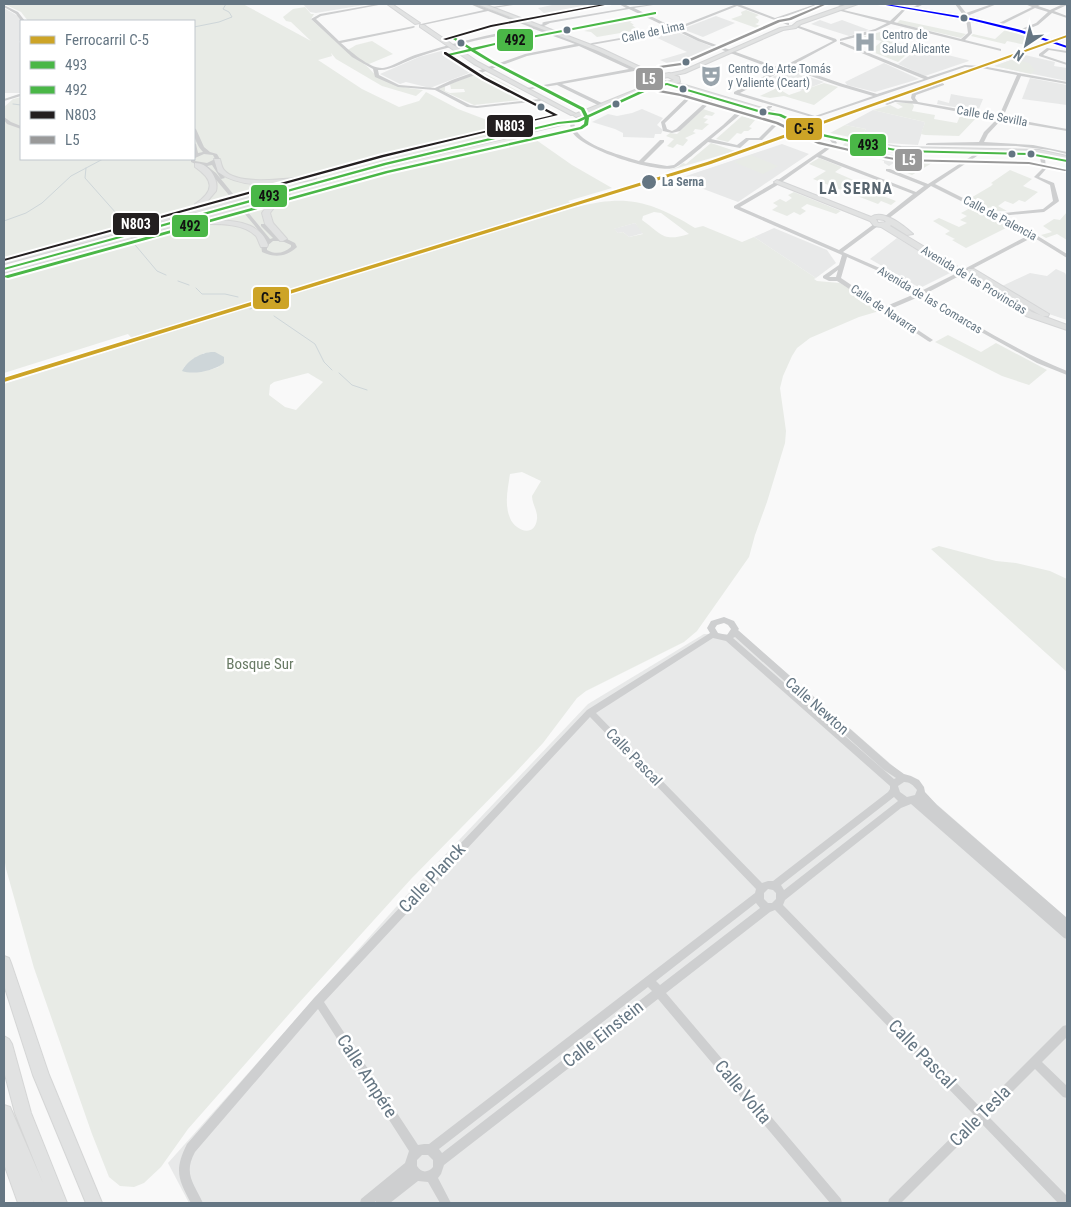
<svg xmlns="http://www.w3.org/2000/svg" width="1071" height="1207" viewBox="0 0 1071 1207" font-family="'Roboto Condensed',sans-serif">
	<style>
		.built { fill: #e8e9e9 }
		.green { fill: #e8ebe6; fill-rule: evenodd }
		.water { fill: #ced6d9 }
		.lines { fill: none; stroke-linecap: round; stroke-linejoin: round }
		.stream { stroke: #ced6d9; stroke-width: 1 }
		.major-casing { stroke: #d5d6d7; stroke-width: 2 }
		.highway-casing { stroke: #d5d6d6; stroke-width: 2 }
		.minor { fill: #cecfd0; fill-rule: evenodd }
		.major { fill: #e1e2e2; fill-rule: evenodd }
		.highway { fill: #e1e2e2; fill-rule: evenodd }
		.highway-bridge-casing { stroke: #d5d6d6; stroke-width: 10; stroke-linecap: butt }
		.highway-bridge { stroke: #e1e2e2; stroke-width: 9 }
		.bus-1-casing { stroke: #fff; stroke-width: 4 }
		.bus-2-casing { stroke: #fff; stroke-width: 4 }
		.bus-3-casing { stroke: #fff; stroke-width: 4 }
		.bus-4-casing { stroke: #fff; stroke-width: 4 }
		.bus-5-casing { stroke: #fff; stroke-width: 4 }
		.bus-1 { fill: #4ab747; fill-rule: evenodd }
		.bus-2 { fill: #4ab747; fill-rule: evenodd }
		.bus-3 { fill: #231f20; fill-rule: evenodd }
		.bus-4 { fill: #999; fill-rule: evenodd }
		.bus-5 { fill: #00f; fill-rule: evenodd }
		.rail-1-casing { stroke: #fff; stroke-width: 3 }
		.rail-1 { fill: #cda427; fill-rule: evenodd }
		.bus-dot { fill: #657683; stroke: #fff; stroke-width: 2 }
		.labels { text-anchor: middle; stroke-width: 5; stroke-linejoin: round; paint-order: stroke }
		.far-street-label { font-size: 12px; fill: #657683; stroke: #fff }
		.far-poi-label { font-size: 12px; fill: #657683; stroke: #fff; text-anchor: start }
		.far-stop-label { font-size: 12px; font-weight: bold; fill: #657683; stroke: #fff; text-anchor: start }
		.park-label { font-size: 15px; fill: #687a64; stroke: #fff }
		.street-label { font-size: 15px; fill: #657683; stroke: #fff }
		.far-district-label { font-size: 16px; font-weight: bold; letter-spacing: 1px; fill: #57646e; stroke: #fff }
		.near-street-label { font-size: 18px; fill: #657683; stroke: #fff }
		.line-badge { stroke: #fff; stroke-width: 2 }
		.badge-label { font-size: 14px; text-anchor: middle; font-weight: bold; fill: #fff }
		.pale-badge-label { font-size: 14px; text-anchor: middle; font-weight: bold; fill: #111 }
	</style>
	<rect width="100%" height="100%" fill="#f9f9f9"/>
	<g class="built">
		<polygon points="303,4 370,4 316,13 310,12"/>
		<polygon points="557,4 614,4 546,15 538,8"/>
		<polygon points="4,8 18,16 21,22 21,39 19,42 21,43 20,93 4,93"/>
		<polygon points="716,16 735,23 703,37 682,29"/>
		<polygon points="820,20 831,24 842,20 869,30 849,36 811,24"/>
		<polygon points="672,31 677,32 717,49 676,67 660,60 687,52 651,35"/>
		<polygon points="919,48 968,60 969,61 925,76 898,64"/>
		<polygon points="445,50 477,70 430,88 406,82 400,84 380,74 419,57"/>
		<polygon points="1025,55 1055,62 1054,66 1067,68 1067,81 994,66"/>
		<polygon points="884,63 919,79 875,92 847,85 845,82"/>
		<polygon points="789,70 824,82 802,91 772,77"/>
		<polygon points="1030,78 1067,85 1067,105 1022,99"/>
		<polygon points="951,94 967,97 983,99 978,111 937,104 938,100 949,103"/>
		<polygon points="642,109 663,118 657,125 663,130 661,134 655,134 654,138 623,137 623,133 615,129 592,122 608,114 617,116 632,113"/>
		<polygon points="873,110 925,122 918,145 886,143 860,139 866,129 845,125"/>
		<polygon points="782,144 809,154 738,202 677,179"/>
		<polygon points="873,151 902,157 903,157 889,166 884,163 884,161 868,155"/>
		<polygon points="635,223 644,233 629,237 623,232 618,233 613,229"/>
		<polygon points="774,228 827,250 836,263 816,278 754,237"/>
		<polygon points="897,238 950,269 950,273 920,288 870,259"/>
		<polygon points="1056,269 1065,273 1067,277 1067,320 1046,313 1000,287 1030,273 1047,276"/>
		<polygon points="704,634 742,634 1067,918 1067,1203 189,1203 168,1163 405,897 588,704"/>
	</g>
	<g class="green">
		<path d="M4,4h239l68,37 -20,-19 -5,-1 -3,-4 10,-8 12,-2 6,7h3l-3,5 2,2 33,30 10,-6 16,-4 21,13 -24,10h-5c7,5 8,9 15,13 14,9 28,11 44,13l-7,6 -34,-10 -46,-27 -5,-6 1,3 -14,4 44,29 37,18 20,-6 7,-9 32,17 74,28 40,28 40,23 -44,13 9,6c51,-13 75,-5 118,21l8,-2 39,16 12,-5 62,41 -2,1 3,2 23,2 40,25 -4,4 -17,5 -49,21 -13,10 -5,8 -9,20 -3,12 6,43 -1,12 -18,59 -12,33 -6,22 -52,74 -13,11 -98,49 -9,7 -34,45 -28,30 -104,106 -114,126 -109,124 -27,38 -17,16 -10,4 -14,-1 -11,-9 -17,-43 -58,-166 -28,-99 -2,-13v-472l132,-41 -8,-9 -124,39v-99l68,-19 -8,-11 -60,15v-152l9,-8 8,-2v62h173v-138h-166l-7,-9zM654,212l7,1 28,21c-26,8 -26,1 -47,-14l1,-4zM635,223l8,11 -14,3 -6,-5 -5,1 -4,-4zM204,353l15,14 -10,3 -26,1 1,-4zM308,373l15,9 -27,28 -11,-3 -16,-12 1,-10 4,-3zM522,472l19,9 -9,15c0,8 6,15 5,23 -2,19 -22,12 -27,-1 -6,-14 -2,-30 0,-44z"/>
		<polygon points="746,10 759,15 755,17 759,20 758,23 755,24 768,29 759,29 731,19 742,15 741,12"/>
		<path d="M617,19l15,2 -2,1 4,3h-2l6,5 -41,7 -6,-5 -7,-1 18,-5 -2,-2c6,-3 11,-2 17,-5z"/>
		<polygon points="900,20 966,34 961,38 897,23"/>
		<polygon points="1005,30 1037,38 1026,45 1007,41 1005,44 971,36 973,34 995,39"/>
		<polygon points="880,32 899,37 894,42 915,47 898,62 870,51 882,41 862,37"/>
		<polygon points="1014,59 1029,63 1035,70 1031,74 995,66"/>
		<polygon points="482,72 520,92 518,93 520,100 474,105 439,89 445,86 445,91 450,93 465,92 464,89 451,89 450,84"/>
		<polygon points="824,83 838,87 814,105 784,96 770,98 760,96 777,88 789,95"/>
		<polygon points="896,103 912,103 914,106 912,111 935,115 934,119 957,123 961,114 977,117 959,136 925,135 921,134 925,122 873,110 890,105 898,109 903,107"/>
		<polygon points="703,109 715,113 712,116 706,115 703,118 708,119 704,123 709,124 702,130 695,129 693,132 696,133 685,138 688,140 683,146 677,144 673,148 667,146 674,139 666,136 670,133 677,134"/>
		<polygon points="742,116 755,120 749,127 752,128 748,131 744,131 741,134 737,133 728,142 716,139"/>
		<polygon points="845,125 866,129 860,139 830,133"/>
		<polygon points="711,143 735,151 664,172 678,167 683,163 686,164"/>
		<polygon points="845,143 848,143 905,153 904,155 874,149 865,155 842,146"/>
		<polygon points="751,155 778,166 763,174 734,162"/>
		<polygon points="819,158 842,167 835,172 886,194 883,196 896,201 891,205 881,201 878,204 813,179 826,171 809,164"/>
		<polygon points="903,160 931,161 932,163 912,175 902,171 908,167 898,163"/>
		<polygon points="1010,170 1032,179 1023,186 1038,192 1025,202 1019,200 1013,204 1005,201 998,206 1007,211 993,211 969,199 991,186 993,184 991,183"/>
		<polygon points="794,192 841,211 836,214 807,204 801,208 806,211 800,215 794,212 787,216 772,210 778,206 773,203 780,199 786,202 792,198 788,195"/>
		<polygon points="972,207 1008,227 966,248 952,240 955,239 945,234 950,231 933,221 939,218 959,227 967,223 960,220 967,216 961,213"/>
		<polygon points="1067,212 1067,240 1057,234 1046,238 1041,235 1052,232 1043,226 1054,219 1060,220"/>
		<polygon points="948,335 981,352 996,343 1047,370 1029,385 1002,376 935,342"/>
		<polygon points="939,546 996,561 1016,563 1050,571 1067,579 1067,672 931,549"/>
	</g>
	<path class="water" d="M215,352l9,5v6c-10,8 -31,12 -42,8 5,-11 21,-20 33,-19z"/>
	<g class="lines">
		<g class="stream">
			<polyline points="194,27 219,22 232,17 229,12 223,9 226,4"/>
			<polyline points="13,104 21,105"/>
			<polyline points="86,168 85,178 116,213 124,226"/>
			<polyline points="4,221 26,213 42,203 71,176 103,159"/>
			<polyline points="131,240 157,271 166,275"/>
			<polyline points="178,281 189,285"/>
			<polyline points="196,288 202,294 225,294 238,297"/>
			<polyline points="250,309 258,306"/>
			<polyline points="274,316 315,344 324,362 332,370"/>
			<polyline points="339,373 352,385 367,390"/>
		</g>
		<g class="major-casing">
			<g id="major">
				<polygon points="387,4 392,4 420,23 415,24"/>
				<polygon points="477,4 484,4 602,49 653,73 660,79 655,80 649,75 598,51"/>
				<polygon points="848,4 858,4 801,24 796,28 783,30 685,73 666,77 663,75 682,71 780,28 792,26 797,22"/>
				<polygon points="879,4 890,4 971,17 1022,30 1067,45 1067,49 1018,32 971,21"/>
				<polygon points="420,25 424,25 478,62 576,114 571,115 474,64 420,27"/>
				<polygon points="667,82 685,85 782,114 820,133 864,142 901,147 1039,150 1067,156 1067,160 1039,154 901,151 864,146 816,135 778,116 682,88 665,85 665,83"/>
				<path d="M777,180l94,37c12,-8 32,8 42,17l-6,1 -16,-10 -1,1 142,86 35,13v5l-41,-14 -145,-89 -7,-1 -4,-5 -95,-38 -1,-1zM876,219l8,1 2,2 -8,1z"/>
				<polygon points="968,269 974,269 1049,314 1048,316 1042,316 968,273"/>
			</g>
		</g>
		<g class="highway-casing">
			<g id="highway">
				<path d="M669,73l10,4 1,5 -13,4 -8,-3 -69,30 -14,4 -3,-2 77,-31 5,-4 3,-5zM668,77l6,3 -7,2 -5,-2 1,-2z"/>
				<polygon points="568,120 570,121 570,123 387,166 254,202 250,200 382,162"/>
				<path d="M214,159h6c1,4 2,9 4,11 14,17 68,8 88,6l4,2 -4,2c-30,4 -68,11 -94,-8z"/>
				<path d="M195,163c14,0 24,16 21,28l-12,14 21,-5 4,2 -1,2 -224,60v-4l191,-52v-4c20,-13 19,-24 0,-37z"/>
				<polygon points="287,194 291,196 290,198 276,205 270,213 273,223 287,239 283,241 280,241 265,224 262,213 270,201"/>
				<path d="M230,207l4,2 -1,2 -33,9c24,0 59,-2 68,25l-1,2h-6c-2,-4 -3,-8 -5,-11 -13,-14 -41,-12 -58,-12h-3v-3l-191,52v-4z"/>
				<polygon points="4,956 9,958 11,963 49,1075 102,1203 86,1203 33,1075 4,985"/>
				<polygon points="4,1036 9,1039 12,1044 31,1113 67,1203 35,1203 33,1200 34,1203 18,1203 4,1164 4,1105 10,1107 43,1183 15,1113 4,1071"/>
			</g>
		</g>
		<g class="minor">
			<path d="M377,4h7l-63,12 -5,3 23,22 75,-15 1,1 -2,1 -72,15c9,8 29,26 42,25 9,-1 22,-10 32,-13 37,-12 76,-21 115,-28l-42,-16 -65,14 -2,-1 63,-14 -14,-6h5l60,23 8,-3 -1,-1 2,-1 82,-14 -7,-4h5l6,3 25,-3 -2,1 -19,3 41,20 59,-23 -2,-1h10l-1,1 34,13 41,-14h5l-43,15 11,4v2h-1l-51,-19 -58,23 21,10 80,29 53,-27 -40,-15 3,-1 40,14 1,2 -46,25 52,18 34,10 47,-15 -84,-35v-2h2l86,35 37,-12 17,1 85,16v2l-46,-8 -18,41 64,12v2l-66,-11 -13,14 -4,8 49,3 34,7v2l-17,-4 -34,-4 -90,-1v-1l2,-1 51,-1 5,-10 13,-13 -80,-15 -22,-2 -8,3 -2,-1 10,-4 18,1 -2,-3 1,-5 30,-10 2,1v1l-28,10 -1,3 3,4 81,14 18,-41 -35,-7 -17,-1 -150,51 -81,-24v-2l42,-22 -78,-29 -23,-11 -84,15 -1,-1 2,-1 79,-14 -42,-20 -79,14 -10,5 54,21 42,20v1l-2,1 -72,13 44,21v2h-4l-45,-22 -33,5 -2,-1 107,-20 -50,-23 -52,10 -71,26 -17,7 31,16 7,1 63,-7 2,1 -2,1 -63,7 -10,-1 -32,-17 -37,-3 -23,-10 -2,-8 -21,-12 -41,-38 9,-5zM534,29l41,15 -50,10 -73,26 -17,8 -36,-3 -20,-10 -1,-5c13,1 27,-9 40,-13 37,-13 77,-21 116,-28zM788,68l51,18 34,10 -58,20 -75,-23z"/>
			<polygon points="511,4 520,4 494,8 492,7"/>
			<polygon points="835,4 840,4 846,6 844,7"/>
			<polygon points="919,4 924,4 912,10 909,9"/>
			<polygon points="955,4 959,4 966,13 992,4 997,4 967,16 967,18 970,19 972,33 965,40 1001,49 1001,51 891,24 869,34 840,41 840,39 875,29 887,23 833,9 835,8 890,21 905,7 906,9 894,22 961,39 968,33 966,19 964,19 963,15"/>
			<polygon points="1025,4 1035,5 1042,4 1038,6 1050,10 1063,4 1067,4 1067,5 1054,11 1067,16 1067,18 1052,13 1038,25 1021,32 1019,32 1019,30 1036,23 1048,12 1035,8 997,27 995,27 995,25 1032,7"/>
			<polygon points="4,5 18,12 25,21 21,21 16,14 4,7"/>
			<polygon points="1047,48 1067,51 1067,53 1049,50 1043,55 1067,63 1067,65 1039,56 1039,54"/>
			<path d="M693,91l4,1 -32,31 2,6 5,2 4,-2 34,-31 -3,-2 2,-1 53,16h3v-2l3,-3h4v1l-3,2 1,3c-7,3 -16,-1 -24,-3l-3,2 33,10 2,3 -16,16h-13l-9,8 -32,-6c-7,6 -26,23 -34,26 -19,5 -90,-18 -101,-35 -2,-3 -3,-7 -3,-11l2,-1 2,1c1,4 1,8 4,11 11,14 45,23 61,28l21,-21h4v2l-20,20 23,4 7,-1 49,-40 19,-18 -28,-8 -34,32 -8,2 -9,-2 -2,-9zM741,114l32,10 -14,14h-13l-9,7 -26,-6z"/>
			<polygon points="19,94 21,94 21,96 4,101 4,99"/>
			<polygon points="4,117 11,122 21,126 21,129 7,124 4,120"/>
			<path d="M194,128l2,1 8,18 6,5 7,2 3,5 -4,4v3l9,12 -4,1 -9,-14 -5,1 9,7 54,66 3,-1 -12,-12v-2h4l14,14h6l10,5 2,4c-10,10 -23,11 -35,5l-1,-7 4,-3v-3l-5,-7 -48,-57 -12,-9 -9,-4v-3h3v-16l2,1 2,9 5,-1c-6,-6 -10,-16 -9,-24zM204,154l9,1 2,4 -8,4 -12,-2v-3zM273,241h9l9,4v2c-7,6 -15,8 -24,3v-4z"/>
			<path d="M814,133l20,5 3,5 -16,12 95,37 8,-6 -38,-15v-2h4l38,15 47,-30 -12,-1v-1l2,-1 65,2 37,7v2l-22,-4 1,11 -7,8 15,6 5,18 -1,1 -14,10 -44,4 28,14 39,24v4l-34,-21 -63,33h-4v-2l63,-33 -98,-49 -43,33h-4v-2l29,-23 -96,-37 -41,29 -36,21 99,43 35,-26h4v2l-35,26 46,20 32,19 38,-19h4v2l-38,20c46,28 92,57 142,77v4l-30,-12 -65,-36 -51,-31 -33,14 45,30 -3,2 -2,-1 -91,-60h-8l-6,-3v-2l16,-11 3,-10 -108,-47v-2l38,-22 60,-41 -2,-3 -16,-5zM980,154l50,1 10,2 2,12 -8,8 16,8 3,16 -10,8 -48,5 -60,-30zM847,257l38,17 32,19 -33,14 -43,-29zM838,270l-2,7h-7z"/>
			<path d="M724,617l10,4 5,8 -1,1 152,134 14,10 7,2 8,4 5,7 1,5 12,13 130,113v10h-1l1,1v10l-3,-1 -153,-134 -10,4 -116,92 -2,5 198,203 82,-82 4,-1v12l-25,25 25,24v12l-4,-1 -28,-28 -47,47 79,80v7h-9l-77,-80 -80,80h-13l1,-4 85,-84 -199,-205 -5,2 -104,81 175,206 1,4h-12l-172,-204 -214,166 -3,9 -3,4 13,25h-11l-12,-21 -10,-1 -28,22h-14v-2l-2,2h-14l1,-4 44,-36 4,-12 -91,-142 -123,143c-12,22 -1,31 8,51h-12c-13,-24 -17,-33 -4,-59l127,-146 273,-288 123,-77 -3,-5 4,-7zM724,623l4,2 3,4 -4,6 -9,-2 -3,-5 2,-3zM735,637l149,133 12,8 -2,1 -161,-141zM713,638l13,3 164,145v3l-2,3 -115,89h-5l-6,2 -166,-170zM590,717l166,172 -1,4 -326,251h-5l-6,1 -94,-143zM904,782c6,0 9,3 13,8l-2,5 -8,2 -7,-5 -2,-6zM894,797l4,4 -114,89 -3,-5zM768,889l5,1 3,3v6l-4,4h-4l-4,-4v-6zM756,903l4,5 -100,77 -4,-4zM648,987l4,4 -210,162 -3,-4zM422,1155h6l5,5v7c-5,6 -12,6 -16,-1v-6z"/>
		</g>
		<use href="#major" class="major"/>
		<use href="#highway" class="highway"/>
		<g class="highway-bridge-casing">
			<g id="highway-bridge">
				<polyline points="225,202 250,195"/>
				<polyline points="230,209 256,202"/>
			</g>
		</g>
		<use href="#highway-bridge" class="highway-bridge"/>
		<g class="bus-1-casing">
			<polygon id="bus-1" points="667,83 762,111 781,114 823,134 864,143 901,150 1030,153 1067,160 1067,162 1030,155 901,152 864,145 821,136 779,116 761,113 667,85 651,89 579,122 558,124 386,165 4,270 4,268 384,163 558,122 577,120 649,87"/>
		</g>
		<g class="bus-2-casing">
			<polygon id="bus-2" points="655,12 656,12 656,14 495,45 475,50 493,61 584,108 589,118 588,125 582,129 388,173 8,278 4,277 4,276 386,171 580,127 584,124 585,118 581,110 491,63 471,51 448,56 448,54 469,49 453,39 456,38 472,48 495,43"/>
		</g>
		<g class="bus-3-casing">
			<g id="bus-3">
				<polygon points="604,4 610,4 491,27 446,40 443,39 491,25"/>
				<polygon points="444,52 446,52 485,77 558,115 384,157 4,261 4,259 382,155 553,115 483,79 444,54"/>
			</g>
		</g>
		<g class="bus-4-casing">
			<polygon id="bus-4" points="823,4 827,4 791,20 780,22 682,65 661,68 652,74 651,82 660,90 682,94 778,122 820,142 862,152 900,159 1029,162 1067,170 1065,171 1029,164 900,161 862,154 818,144 776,124 680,96 658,92 647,82 649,73 659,66 680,63 778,20 789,18"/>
		</g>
		<g class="bus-5-casing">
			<polygon id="bus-5" points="880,4 886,4 971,18 1021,30 1067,46 1067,48 1019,32 971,20"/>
		</g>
		<use href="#bus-1" class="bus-1"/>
		<use href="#bus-2" class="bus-2"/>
		<use href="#bus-3" class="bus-3"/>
		<use href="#bus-4" class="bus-4"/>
		<use href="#bus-5" class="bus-5"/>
		<g class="rail-1-casing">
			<polygon id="rail-1" points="1067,35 1067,37 711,164 4,382 4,378 707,162"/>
		</g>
		<use href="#rail-1" class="rail-1"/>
	</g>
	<defs>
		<g id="hospital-bare" transform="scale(1.725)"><path d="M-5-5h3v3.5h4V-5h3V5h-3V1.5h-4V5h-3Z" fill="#99a4ac" stroke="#fff" stroke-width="2.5" paint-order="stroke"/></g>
		<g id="theatre-bare" transform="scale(1.725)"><path d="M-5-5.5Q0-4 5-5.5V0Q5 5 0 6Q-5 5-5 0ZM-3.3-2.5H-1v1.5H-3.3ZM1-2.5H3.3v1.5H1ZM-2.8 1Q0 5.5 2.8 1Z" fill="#99a4ac" stroke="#fff" stroke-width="2.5" paint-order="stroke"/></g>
	</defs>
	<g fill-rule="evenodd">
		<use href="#hospital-bare" x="865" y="42"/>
		<use href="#theatre-bare" x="711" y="76"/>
	</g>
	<g class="bus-dot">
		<circle cx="964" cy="18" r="4.5"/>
		<circle cx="567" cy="30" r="4.5"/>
		<circle cx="461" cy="43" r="4.5"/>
		<circle cx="686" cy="62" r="4.5"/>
		<circle cx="683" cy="89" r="4.5"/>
		<circle cx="616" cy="104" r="4.5"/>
		<circle cx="541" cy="107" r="4.5"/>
		<circle cx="763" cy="112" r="4.5"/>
		<circle cx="1012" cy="154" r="4.5"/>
		<circle cx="1031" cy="154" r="4.5"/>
		<circle cx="649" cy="182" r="8"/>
	</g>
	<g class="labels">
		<g class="far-street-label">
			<text transform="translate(653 32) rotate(-12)" y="4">Calle de Lima</text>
			<text transform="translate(992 116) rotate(10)" y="4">Calle de Sevilla</text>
			<text transform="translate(1000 218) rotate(28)" y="4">Calle de Palencia</text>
			<text transform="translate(974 280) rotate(31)" y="4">Avenida de las Provincias</text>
			<text transform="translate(930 300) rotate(31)" y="4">Avenida de las Comarcas</text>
			<text transform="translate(884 309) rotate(34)" y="4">Calle de Navarra</text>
		</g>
		<g class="far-poi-label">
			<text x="882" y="39">Centro de<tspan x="882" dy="14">Salud Alicante</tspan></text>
			<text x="728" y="73">Centro de Arte Tomás<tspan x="728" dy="14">y Valiente (Ceart)</tspan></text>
		</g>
		<g class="far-stop-label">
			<text x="662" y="186">La Serna</text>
		</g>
		<g class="park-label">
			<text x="260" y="669">Bosque Sur</text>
		</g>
		<g class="street-label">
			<text transform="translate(817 706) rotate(41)" y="5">Calle Newton</text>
			<text transform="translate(634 757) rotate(46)" y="5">Calle Pascal</text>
		</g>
		<g class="far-district-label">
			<text x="856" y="194">LA SERNA</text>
		</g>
		<g class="near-street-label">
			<text transform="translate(432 878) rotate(-47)" y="6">Calle Planck</text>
			<text transform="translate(603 1034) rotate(-38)" y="6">Calle Einstein</text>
			<text transform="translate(922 1054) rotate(46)" y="6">Calle Pascal</text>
			<text transform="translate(367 1076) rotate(57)" y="6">Calle Ampére</text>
			<text transform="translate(743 1092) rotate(50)" y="6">Calle Volta</text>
			<text transform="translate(980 1116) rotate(-45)" y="6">Calle Tesla</text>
		</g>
	</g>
	<g class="line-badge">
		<rect x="496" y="28" width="38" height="24" rx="5" fill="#4ab747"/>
		<rect x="635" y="67" width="29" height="24" rx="5" fill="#999"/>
		<rect x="486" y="114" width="48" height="24" rx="5" fill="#231f20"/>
		<rect x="785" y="117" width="38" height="24" rx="5" fill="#cda427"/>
		<rect x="849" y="133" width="38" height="24" rx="5" fill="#4ab747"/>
		<rect x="894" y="148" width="29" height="24" rx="5" fill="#999"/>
		<rect x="250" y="184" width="38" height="24" rx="5" fill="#4ab747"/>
		<rect x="112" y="212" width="48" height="24" rx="5" fill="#231f20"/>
		<rect x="171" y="214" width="38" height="24" rx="5" fill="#4ab747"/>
		<rect x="252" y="286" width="38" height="24" rx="5" fill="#cda427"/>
	</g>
	<g class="badge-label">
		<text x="649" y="84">L5</text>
		<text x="510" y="131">N803</text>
		<text x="909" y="165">L5</text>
		<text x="136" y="229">N803</text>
	</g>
	<g class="pale-badge-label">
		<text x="515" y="45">492</text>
		<text x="804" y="134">C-5</text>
		<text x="868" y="150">493</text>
		<text x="269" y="201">493</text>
		<text x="190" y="231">492</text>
		<text x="271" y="303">C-5</text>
	</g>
	<rect width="1071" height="1207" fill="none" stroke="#657683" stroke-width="10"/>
	<rect x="20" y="20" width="175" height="140" fill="#ffffff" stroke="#c1c8cd"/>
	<rect x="30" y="36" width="25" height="8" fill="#cda427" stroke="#c1c8cd"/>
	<text x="65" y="45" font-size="15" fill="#657683">Ferrocarril C-5</text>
	<rect x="30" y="61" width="25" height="8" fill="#4ab747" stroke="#c1c8cd"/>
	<text x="65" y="70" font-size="15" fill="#657683">493</text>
	<rect x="30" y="86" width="25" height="8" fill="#4ab747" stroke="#c1c8cd"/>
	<text x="65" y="95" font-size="15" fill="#657683">492</text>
	<rect x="30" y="111" width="25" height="8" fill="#231f20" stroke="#c1c8cd"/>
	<text x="65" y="120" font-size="15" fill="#657683">N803</text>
	<rect x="30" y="136" width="25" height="8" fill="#999999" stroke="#c1c8cd"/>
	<text x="65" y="145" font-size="15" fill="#657683">L5</text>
	<g transform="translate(1026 45) rotate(215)" stroke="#ffffff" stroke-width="4" paint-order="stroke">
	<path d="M0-4L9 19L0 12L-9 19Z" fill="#657683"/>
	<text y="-8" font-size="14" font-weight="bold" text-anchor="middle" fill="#657683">N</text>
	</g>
</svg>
